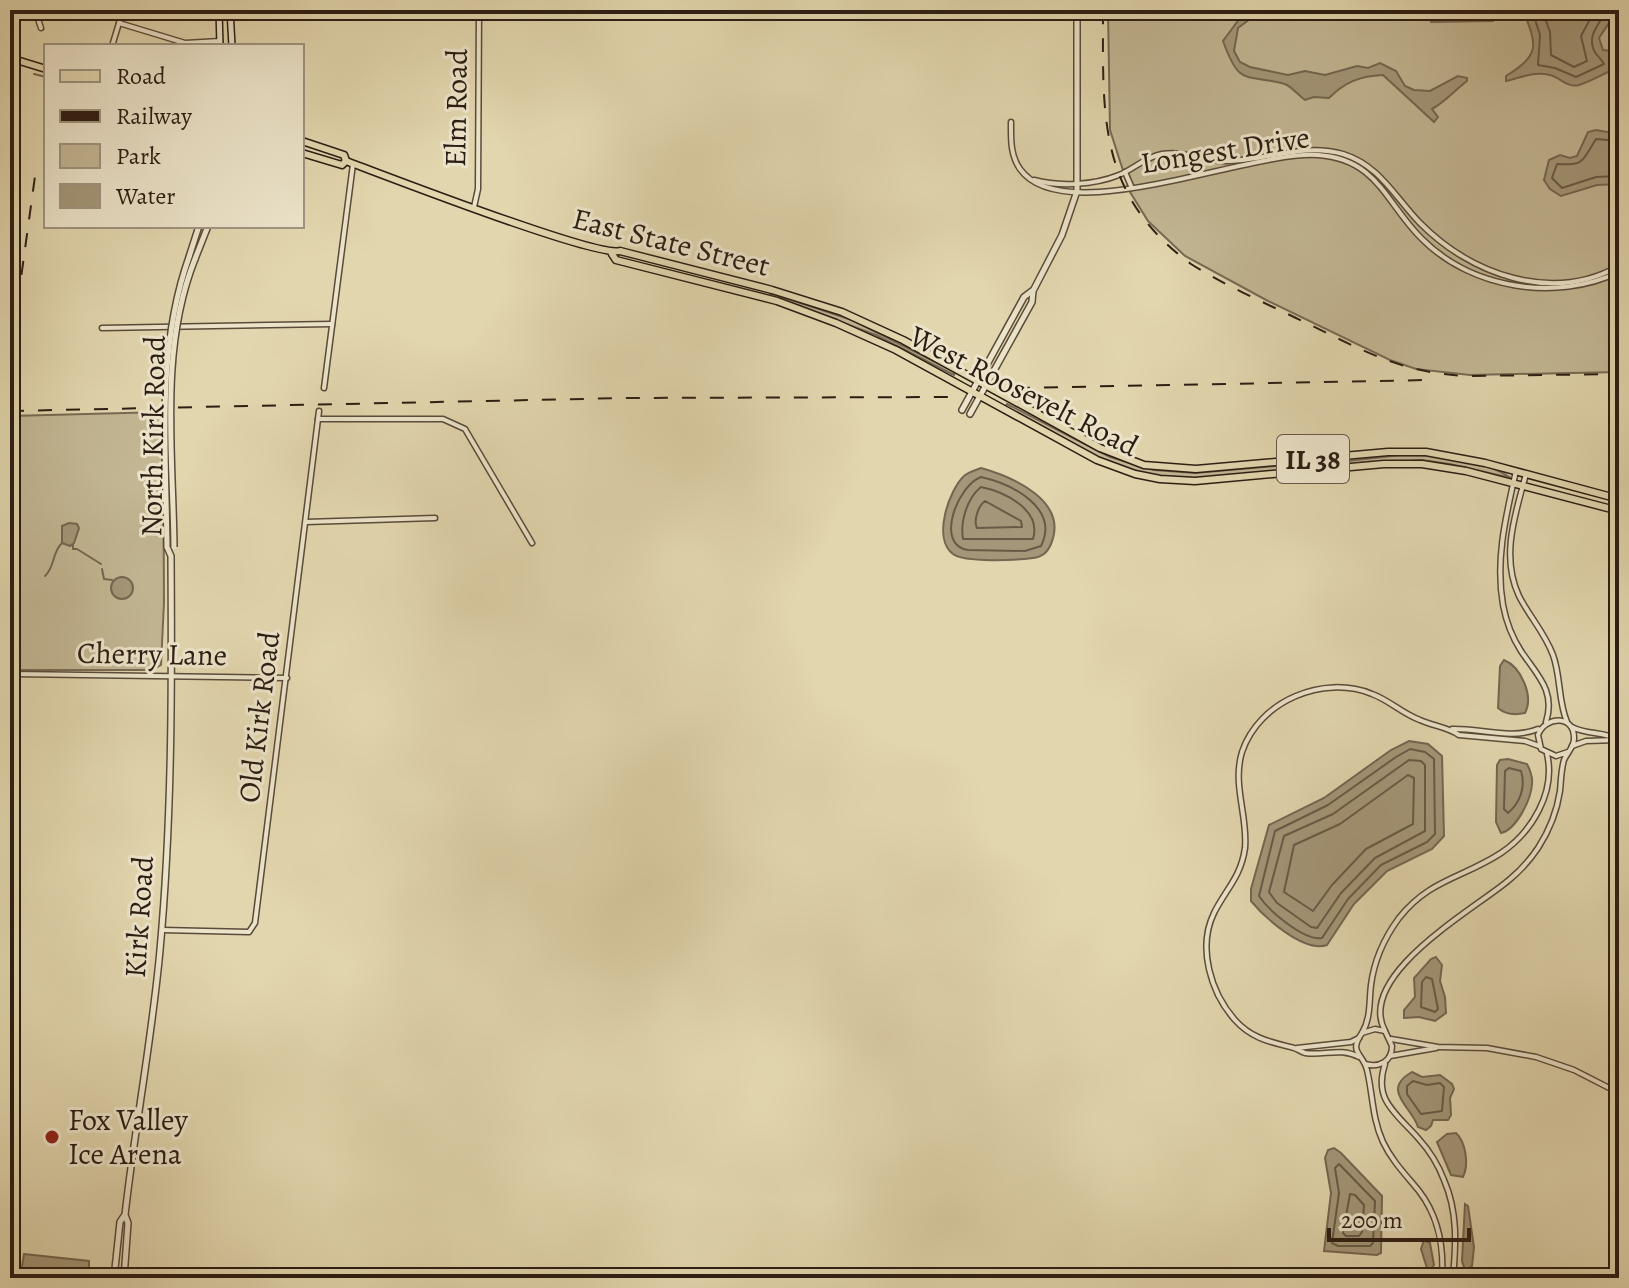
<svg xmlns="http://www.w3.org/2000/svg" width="1629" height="1288" viewBox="0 0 1629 1288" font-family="Alegreya,serif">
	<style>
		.green { fill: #c3b794; stroke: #786a54; stroke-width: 2 }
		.water { fill: #a49779; stroke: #746650; stroke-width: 2 }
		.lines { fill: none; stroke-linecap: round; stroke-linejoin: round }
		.shore { stroke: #685a46; stroke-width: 2 }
		.stream { stroke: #746650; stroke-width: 2 }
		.minor-casing { stroke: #5a4b3a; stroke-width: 7 }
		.tertiary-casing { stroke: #5a4b3a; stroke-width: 8 }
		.secondary-casing { stroke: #2c1d13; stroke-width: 8 }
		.primary-casing { stroke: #2c1d13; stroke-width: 9 }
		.minor { stroke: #ece4ca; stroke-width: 4 }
		.tertiary { stroke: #ece4ca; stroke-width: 5 }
		.secondary { stroke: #ece4ca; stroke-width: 5 }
		.primary { stroke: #e2d6ae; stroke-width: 6 }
		.rail { stroke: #2c1d13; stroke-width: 2; stroke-dasharray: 14 14; stroke-linecap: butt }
		.tertiary-bridge-casing { stroke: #5a4b3a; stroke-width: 8; stroke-linecap: butt }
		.tertiary-bridge { stroke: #ece4ca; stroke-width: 5 }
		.poi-dot { fill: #8f2418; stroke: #ece4ca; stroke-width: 3 }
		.labels { text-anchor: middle; stroke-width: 6; stroke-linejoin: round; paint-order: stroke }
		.shield { fill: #ece4ca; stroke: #66594a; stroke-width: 2 }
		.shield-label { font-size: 28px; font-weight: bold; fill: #2c1d13 }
		.street-label { font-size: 30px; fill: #2c1d13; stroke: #ece4ca }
		.poi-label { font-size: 30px; fill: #2c1d13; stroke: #ece4ca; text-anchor: start }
	</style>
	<rect width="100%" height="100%" fill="#e2d6ae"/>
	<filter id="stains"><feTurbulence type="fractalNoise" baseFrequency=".0025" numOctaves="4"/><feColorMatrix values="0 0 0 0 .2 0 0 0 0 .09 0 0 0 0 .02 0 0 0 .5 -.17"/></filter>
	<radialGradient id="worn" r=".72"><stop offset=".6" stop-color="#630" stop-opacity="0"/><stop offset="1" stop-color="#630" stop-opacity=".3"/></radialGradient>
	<g class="green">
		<polygon points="1108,10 1430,10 1431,22 1493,21 1494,10 1619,10 1619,372 1470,375 1416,369 1390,360 1268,301 1185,256 1148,221 1130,192 1110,130"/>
		<polygon points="770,293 852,320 955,372 954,375 876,335 770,296"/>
		<path d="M1007,404l103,53 44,13 41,3 104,-9 1,5c-47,4 -96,14 -143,7 -55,-9 -104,-43 -152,-69z"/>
		<polygon points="163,412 164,602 161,665 152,670 10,670 10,416"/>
		<path d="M1401,455c34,0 81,3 110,23l-61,-14 -29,-4 -99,7 -1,-3z"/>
	</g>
	<g class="water">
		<path d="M1246,10h16l-24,18 -4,23 6,11 10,5 38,8 17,-4 20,4 32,-9 11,2 12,-5 16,8 9,15 9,4 16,1 28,-15 9,2v3c-12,9 -22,21 -35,28l6,8 -4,5 -51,-47c-23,1 -38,7 -54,23l-15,-1 -9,3c-7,-5 -13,-13 -20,-16 -40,-11 -45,4 -62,-43z"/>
		<path d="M1523,10h90l-2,10 -12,18 4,12 16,2v15c-15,6 -26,14 -40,18 -12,3 -18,-7 -29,-10 -18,-4 -29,3 -44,6v-5c35,-22 31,-30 17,-66z"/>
		<polygon points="1596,130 1619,134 1619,184 1597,185 1561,196 1550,189 1544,180 1549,160 1560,155 1570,158 1577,156 1588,132"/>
		<path d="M981,468c32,9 88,33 70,76 -4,9 -9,13 -18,14 -16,2 -68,5 -80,-4 -21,-15 -4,-64 11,-78 4,-4 12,-6 17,-8z"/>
		<polygon points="69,523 77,524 79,528 74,543 70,546 62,543 62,526"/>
		<circle cx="122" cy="588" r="11"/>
		<path d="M1504,660c17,7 30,36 21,53 -9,2 -19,2 -27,-5l2,-42z"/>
		<path d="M1409,741l19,3 14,12 2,80 -12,13 -45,22 -33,33 -27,41c-23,8 -62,-27 -76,-44v-12l18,-64 55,-27 67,-48z"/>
		<path d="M1508,759l19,5c3,6 6,13 5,20 -1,16 -16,46 -31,49l-5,-11 1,-57 3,-5z"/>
		<polygon points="1436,957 1442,965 1440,981 1445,997 1446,1013 1435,1021 1419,1017 1404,1018 1404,1010 1415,997 1414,978 1431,959"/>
		<path d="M1412,1072l10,5 18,-2 12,9 2,5 -4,9 1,17 -3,5h-15l-2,6 -5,4 -8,-3c-6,-20 -38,-37 -6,-55z"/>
		<path d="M1456,1133c10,9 13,32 7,44l-12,-2 -14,-33 10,-8z"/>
		<polygon points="1334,1148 1341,1153 1382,1196 1381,1253 1377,1255 1324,1251 1331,1193 1325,1158 1328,1150"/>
		<polygon points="1465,1204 1468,1206 1474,1247 1472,1266 1465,1270 1462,1261"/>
		<polygon points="1424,1240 1430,1243 1434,1265 1430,1270 1427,1268 1421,1249"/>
		<polygon points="24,1254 89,1261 89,1278 45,1278 21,1273"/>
	</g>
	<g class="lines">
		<g class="shore">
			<path d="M1532,10l8,25 -2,30 17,3 21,9 28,-13c-3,-6 -9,-9 -11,-16 -5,-16 9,-25 12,-38"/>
			<polyline points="1542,10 1550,32 1551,55 1574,67 1587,61 1581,36 1595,10"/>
			<path d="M1619,141l-23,-2c-14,22 -11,27 -39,25l-5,14 10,10 34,-11 23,-1"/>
			<path d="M981,477c31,7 79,31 60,69l-16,5 -57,-1c-34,-5 -10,-65 13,-73z"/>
			<path d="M981,487c24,5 61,23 52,52h-70c-3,-17 4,-41 18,-52z"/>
			<path d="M985,501l36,20 1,6 -45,1c-4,-8 2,-23 8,-27z"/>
			<path d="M1410,749l15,3 9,7 1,75 -8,8 -46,23 -33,34 -26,39c-18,3 -53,-27 -63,-42l16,-65 53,-26 68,-48z"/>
			<polygon points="1409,760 1421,761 1425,765 1425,831 1375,858 1341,893 1317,928 1311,927 1277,903 1269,892 1284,836 1333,814"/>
			<path d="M1509,768l12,3c5,16 -1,32 -13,42l-4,-4 1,-38z"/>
			<polygon points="1408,775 1414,778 1413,824 1366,849 1332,885 1313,911 1284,892 1294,845 1340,824"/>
			<polygon points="1426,977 1432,979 1438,1009 1435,1012 1421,1007 1422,982"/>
			<polygon points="1413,1081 1427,1085 1440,1083 1444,1087 1442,1111 1421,1114 1407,1094 1407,1086"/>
			<polygon points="1339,1164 1375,1201 1373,1243 1370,1246 1338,1246 1332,1243 1339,1193 1335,1168"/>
			<polygon points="1350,1194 1355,1195 1364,1205 1362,1232 1359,1236 1346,1236 1343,1233"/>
		</g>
		<g class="stream">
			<polyline points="34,74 46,77"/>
			<polyline points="73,545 73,549 77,549 101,564"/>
			<polyline points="102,569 104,579 112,580"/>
			<path d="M45,576c10,-9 7,-24 17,-33"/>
		</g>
		<g class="minor-casing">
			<g id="minor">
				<polyline points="35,10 41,28"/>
				<polyline points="119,23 185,43 220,41"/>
				<polyline points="112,46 123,10"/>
				<path d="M1011,122c0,16 -1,33 9,47 44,62 230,-19 298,-14 60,4 68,49 104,84 50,50 134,63 197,33"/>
				<polyline points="1125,172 1131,186"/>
				<path d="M1034,180c26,7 60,5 85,-5 15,-6 26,-18 43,-21 21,-4 40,7 61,7 41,1 79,-19 120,-7 36,11 52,43 76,68 51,52 132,82 200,44"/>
				<polyline points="474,207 478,189 479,10"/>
				<polyline points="102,328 332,324"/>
				<polyline points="324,388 353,164"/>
				<polyline points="318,419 443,419 465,429 532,543"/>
				<path d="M1516,471c-10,45 -21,88 -13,134 3,16 9,32 18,46 16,24 35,40 25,71"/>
				<path d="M1526,474c-10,38 -26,82 -7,122 10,20 26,37 34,59 8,22 5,46 14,67"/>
				<polyline points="306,522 435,518"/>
				<polyline points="15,674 287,678"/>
				<path d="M1572,727c15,8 32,4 47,13"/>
				<path d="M1452,729c28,-1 59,11 86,0"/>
				<polyline points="1572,746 1586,741 1617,740"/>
				<polyline points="162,930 249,932 255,923 319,411"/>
				<path d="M1385,1031c-30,-56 90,-122 124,-151 11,-9 21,-20 29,-32 11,-17 19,-37 22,-57 1,-10 1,-21 4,-31 3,-7 10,-13 10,-21 1,-25 -29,-23 -36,-4l3,14 15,7 12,-4"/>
				<path d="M1362,1033c9,-15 7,-32 9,-48 3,-24 14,-48 28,-67 31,-39 64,-40 102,-65 31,-21 55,-61 46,-99"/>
				<polyline points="1391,1039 1438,1047 1487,1048 1536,1057 1574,1070 1619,1093"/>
				<polyline points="1297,1048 1351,1042 1359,1038"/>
				<polyline points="1390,1056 1436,1048"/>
				<path d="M1359,1057c-19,-10 -35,-1 -54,-4 -3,-1 -8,-4 -11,-5 -23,-6 -42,-9 -59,-28 -24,-27 -38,-72 -21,-107 12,-24 27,-36 31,-65 3,-32 -13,-63 -3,-96 17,-51 81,-78 130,-58 17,6 31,20 48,26 13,6 27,7 39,15l66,6 14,5"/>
				<path d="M1365,1064c15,4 27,-3 27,-18l-7,-15 -10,-2 -13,4c-14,20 1,20 5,37 6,25 5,48 16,72 9,19 23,33 36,49 20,26 25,55 23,87"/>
				<path d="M1385,1064c-12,36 11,49 33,74 11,12 20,26 26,42 14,32 12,64 9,98"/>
			</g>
		</g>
		<g class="tertiary-casing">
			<g id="tertiary">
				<polyline points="189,257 199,226"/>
				<polyline points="195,259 208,226"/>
				<polyline points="962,410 1024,297 1032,291"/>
				<polyline points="970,414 1032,302 1033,291 1062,235 1077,191 1077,10"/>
				<polyline points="114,1278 120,1222 124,1216"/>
				<path d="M124,1278l4,-55 -3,-8c10,-89 27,-176 35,-265 12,-131 12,-263 11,-394l-4,-9"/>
			</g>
		</g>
		<g class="secondary-casing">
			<g id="secondary">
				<polyline points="219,10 220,46"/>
				<polyline points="230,10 232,46"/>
			</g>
		</g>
		<g class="primary-casing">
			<g id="primary">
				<polyline points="10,58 46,69"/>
				<path d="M302,141l42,14 2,6c38,14 251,97 274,90l152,39 70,22 61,28 197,108 44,17 52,4 192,-17h38l59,11 134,36"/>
				<polyline points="302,153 342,165 346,161"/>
				<polyline points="612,254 616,260 777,301 836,323 896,350 1097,460 1135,474 1160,479 1195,481 1384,464 1422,464 1466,471 1619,511"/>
			</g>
		</g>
		<use href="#minor" class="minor"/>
		<use href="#tertiary" class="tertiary"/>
		<use href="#secondary" class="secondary"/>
		<use href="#primary" class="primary"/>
		<g class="rail">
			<path d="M1103,10c0,105 -6,185 88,254 33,21 70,37 105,54 61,29 105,57 176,58l147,-2"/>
			<polyline points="10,265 11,257"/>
			<polyline points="10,358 36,169"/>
			<polyline points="1016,388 1428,380"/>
			<polyline points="10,411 627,398 951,397"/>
		</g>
		<g class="tertiary-bridge-casing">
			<g id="tertiary-bridge">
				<path d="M167,547c-1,-97 -11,-197 22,-290"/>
				<path d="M174,547c-1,-95 -15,-198 21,-288"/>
			</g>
		</g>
		<use href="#tertiary-bridge" class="tertiary-bridge"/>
	</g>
	<circle class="poi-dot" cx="52" cy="1137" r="8"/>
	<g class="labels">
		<rect class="shield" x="1277" y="435" width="72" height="48" rx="6"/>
		<g class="shield-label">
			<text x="1313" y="469">IL 38</text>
		</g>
		<g class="street-label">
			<text transform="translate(456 108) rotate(-89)" y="10">Elm Road</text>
			<text transform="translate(1225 150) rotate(-9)" y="10">Longest Drive</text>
			<text transform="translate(671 242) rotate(14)" y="10">East State Street</text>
			<text transform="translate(1024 391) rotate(27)" y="10">West Roosevelt Road</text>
			<text transform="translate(153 436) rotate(-89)" y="10">North Kirk Road</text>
			<text transform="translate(152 654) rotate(1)" y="10">Cherry Lane</text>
			<text transform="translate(259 717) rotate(-83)" y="10">Old Kirk Road</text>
			<text transform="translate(139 917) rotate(-86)" y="10">Kirk Road</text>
		</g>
		<g class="poi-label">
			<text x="68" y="1130">Fox Valley<tspan x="68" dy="34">Ice Arena</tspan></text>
		</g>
	</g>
	<rect width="1629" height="1288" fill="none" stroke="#e2d6ae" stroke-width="40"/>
	<rect x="12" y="12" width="1605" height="1264" fill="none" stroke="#2c1d13" stroke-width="4"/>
	<rect x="20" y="20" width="1589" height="1248" fill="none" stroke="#2c1d13" stroke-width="2"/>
	<rect x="44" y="44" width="260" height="184" fill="#ece4ca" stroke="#9f9481" stroke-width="2"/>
	<rect x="60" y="70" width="40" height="12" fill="#e2d6ae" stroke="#9f9481" stroke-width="2"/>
	<text x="116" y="84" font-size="24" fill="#2c1d13">Road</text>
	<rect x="60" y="110" width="40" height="12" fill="#2c1d13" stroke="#9f9481" stroke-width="2"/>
	<text x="116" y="124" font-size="24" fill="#2c1d13">Railway</text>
	<rect x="60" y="144" width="40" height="24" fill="#c3b794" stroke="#9f9481" stroke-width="2"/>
	<text x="116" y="164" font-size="24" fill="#2c1d13">Park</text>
	<rect x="60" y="184" width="40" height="24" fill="#a49779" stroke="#9f9481" stroke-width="2"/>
	<text x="116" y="204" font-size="24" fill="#2c1d13">Water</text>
	<path d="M1329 1228v12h140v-12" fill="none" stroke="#2c1d13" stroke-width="4"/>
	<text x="1341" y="1228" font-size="24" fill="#2c1d13" stroke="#ece4ca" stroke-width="6" paint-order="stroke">200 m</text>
	<rect width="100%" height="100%" filter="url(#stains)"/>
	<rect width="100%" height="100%" fill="url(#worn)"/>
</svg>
